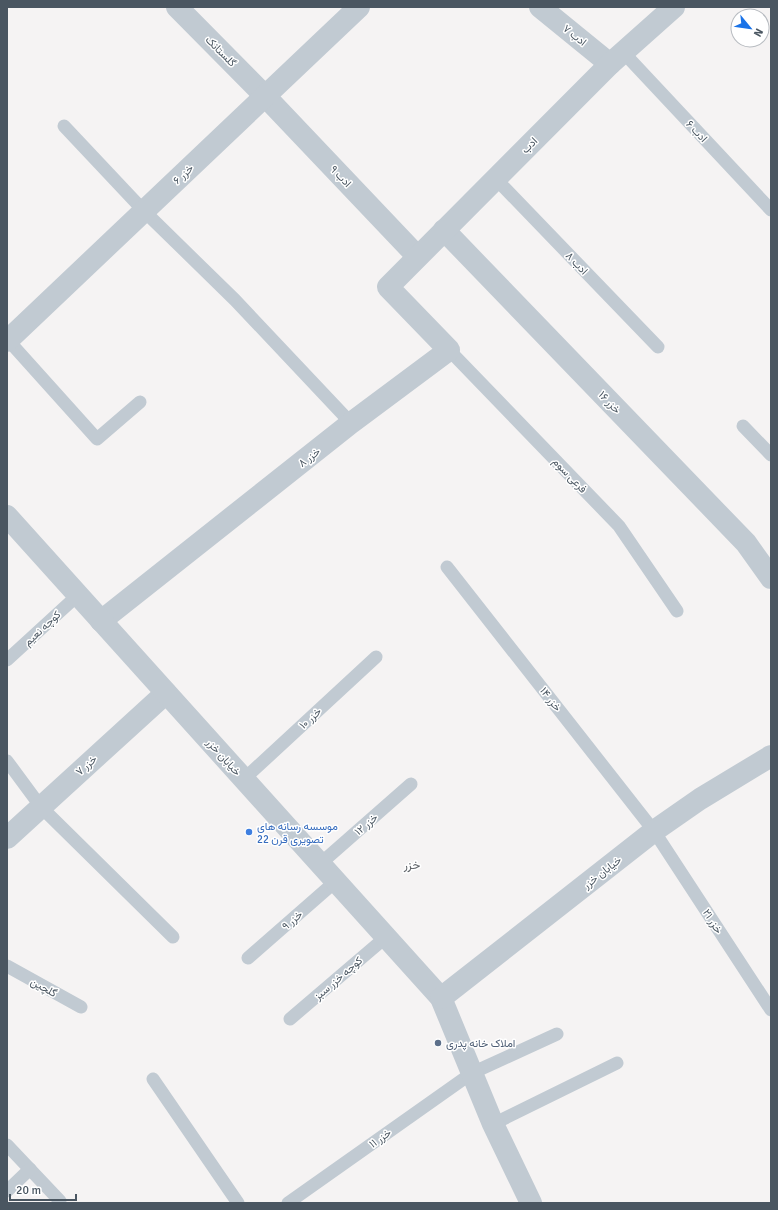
<svg xmlns="http://www.w3.org/2000/svg" width="778" height="1210" viewBox="0 0 778 1210" font-family="Signika,Vazirmatn,sans-serif">
	<style>
		.lines { fill: none; stroke-linecap: round; stroke-linejoin: round }
		.service { stroke: #c1cad2; stroke-width: 13 }
		.minor { stroke: #c1cad2; stroke-width: 22 }
		.tertiary { stroke: #c1cad2; stroke-width: 22 }
		.shop-dot { fill: #3f7fe0; stroke: #fff; stroke-width: 1.5 }
		.service-dot { fill: #5c6f8a; stroke: #fff; stroke-width: 1.5 }
		.labels { text-anchor: middle; stroke-width: 3; stroke-linejoin: round; paint-order: stroke }
		.street-label { font-size: 11px; fill: #4a5661; stroke: #fff }
		.shop-label { font-size: 11px; fill: #366cbe; stroke: #fff; text-anchor: start }
		.service-label { font-size: 11px; fill: #4e5e75; stroke: #fff; text-anchor: start }
		.neighbourhood-label { font-size: 12px; fill: #5f6368; stroke: #fff }
	</style>
	<rect width="100%" height="100%" fill="#f5f3f3"/>
	<g class="lines">
		<g class="service">
			<polyline points="623,52 771,210"/>
			<polyline points="64,126 144,211 235,300 351,423"/>
			<polyline points="496,179 658,347"/>
			<polyline points="8,340 97,439 140,402"/>
			<polyline points="449,350 619,526 677,611"/>
			<polyline points="743,426 771,455"/>
			<polyline points="447,567 654,831 771,1010"/>
			<polyline points="7,660 78,595"/>
			<polyline points="7,761 41,807 173,937"/>
			<polyline points="244,779 376,657"/>
			<polyline points="320,864 411,784"/>
			<polyline points="248,958 336,881"/>
			<polyline points="7,966 81,1007"/>
			<polyline points="290,1019 386,937"/>
			<polyline points="153,1079 238,1203"/>
			<polyline points="493,1124 617,1063"/>
			<polyline points="7,1145 60,1201"/>
			<polyline points="7,1191 30,1169"/>
			<polyline points="288,1203 472,1073 557,1034"/>
		</g>
		<g class="minor">
			<polyline points="177,7 265,96 417,256"/>
			<polyline points="540,7 610,64"/>
			<polyline points="444,230 746,543 771,578"/>
			<polyline points="7,341 359,7"/>
			<polyline points="101,621 351,423 449,350 388,287 610,64 674,7"/>
			<polyline points="7,838 166,693"/>
		</g>
		<g class="tertiary">
			<polyline points="7,516 441,998 493,1124 531,1203"/>
			<polyline points="441,998 654,831 700,799 771,756"/>
		</g>
	</g>
	<circle class="shop-dot" cx="249" cy="832" r="4"/>
	<circle class="service-dot" cx="438" cy="1043" r="4"/>
	<g class="labels">
		<g class="street-label">
			<text transform="translate(575 35) rotate(39)" y="4">ادب ۷</text>
			<text transform="translate(221 51) rotate(45)" y="4">گلستانک</text>
			<text transform="translate(697 131) rotate(47)" y="4">ادب ۶</text>
			<text transform="translate(529 145) rotate(-45)" y="4">ادب</text>
			<text transform="translate(183 174) rotate(-43)" y="4">خزر ۶</text>
			<text transform="translate(341 176) rotate(46)" y="4">ادب ۹</text>
			<text transform="translate(577 263) rotate(46)" y="4">ادب ۸</text>
			<text transform="translate(610 402) rotate(46)" y="4">خزر ۱۶</text>
			<text transform="translate(309 457) rotate(-38)" y="4">خزر ۸</text>
			<text transform="translate(570 475) rotate(46)" y="4">فرعی سوم</text>
			<text transform="translate(42 628) rotate(-43)" y="4">کوچه نعیم</text>
			<text transform="translate(551 699) rotate(52)" y="4">خزر ۱۴</text>
			<text transform="translate(310 718) rotate(-43)" y="4">خزر ۱۰</text>
			<text transform="translate(224 757) rotate(48)" y="4">خیابان خزر</text>
			<text transform="translate(86 765) rotate(-42)" y="4">خزر ۷</text>
			<text transform="translate(366 824) rotate(-41)" y="4">خزر ۱۲</text>
			<text transform="translate(602 872) rotate(-38)" y="4">خیابان خزر</text>
			<text transform="translate(292 920) rotate(-41)" y="4">خزر ۹</text>
			<text transform="translate(713 921) rotate(57)" y="4">خزر ۲۱</text>
			<text transform="translate(338 978) rotate(-41)" y="4">کوچه خزر سبز</text>
			<text transform="translate(44 987) rotate(29)" y="4">گلچین</text>
			<text transform="translate(380 1138) rotate(-35)" y="4">خزر ۱۱</text>
		</g>
		<g class="shop-label">
			<text x="257" y="830">موسسه رسانه های<tspan x="257" dy="13">تصویری قرن 22</tspan></text>
		</g>
		<g class="service-label">
			<text x="446" y="1047">املاک خانه پدری</text>
		</g>
		<g class="neighbourhood-label">
			<text x="412" y="869">خزر</text>
		</g>
	</g>
	<rect width="778" height="1210" fill="none" stroke="#4a5661" stroke-width="16"/>
	<g transform="translate(750 28) rotate(119)"><circle r="19" fill="#ffffff" stroke="#b7bbc0"/>
	<path d="M0-3L7 15L0 10L-7 15Z" fill="#1a73e8"/>
	<text y="-6" font-size="11" font-weight="bold" text-anchor="middle" fill="#4a5661">N</text>
	</g>
	<path d="M10 1194v6h66v-6" fill="none" stroke="#4a5661" stroke-width="2"/>
	<text x="16" y="1194" font-size="12" fill="#4a5661" stroke="#ffffff" stroke-width="3" paint-order="stroke">20 m</text>
</svg>
